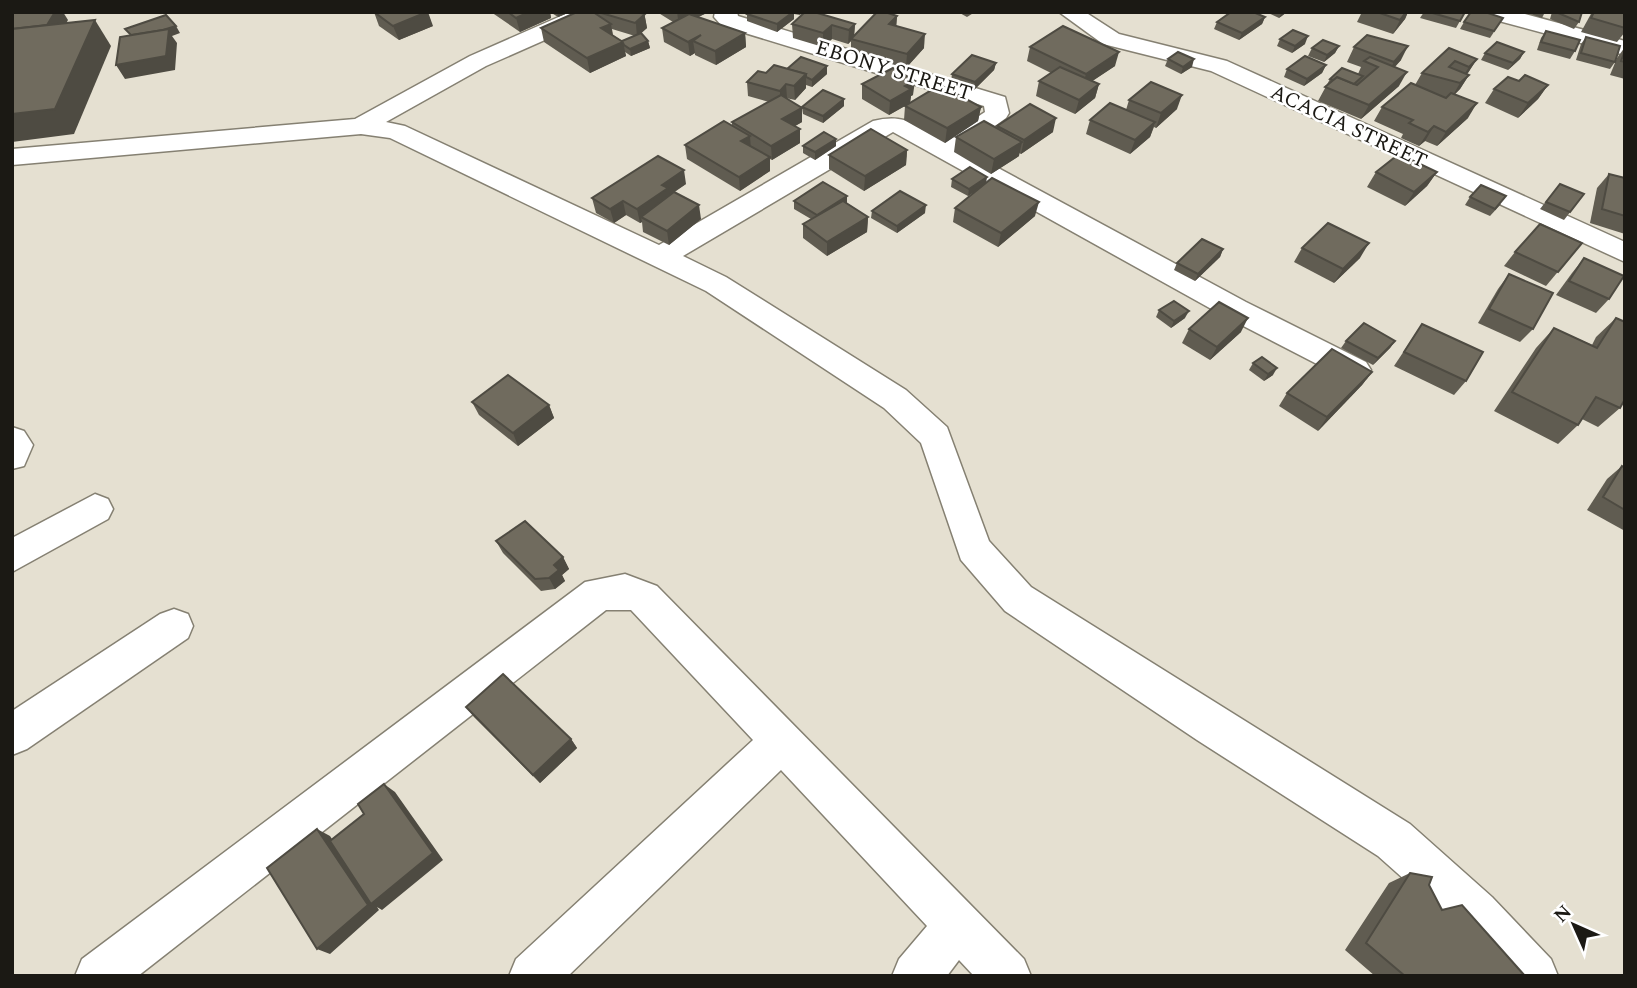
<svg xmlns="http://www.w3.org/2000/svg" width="1637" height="988" viewBox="0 0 1637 988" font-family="Spectral,serif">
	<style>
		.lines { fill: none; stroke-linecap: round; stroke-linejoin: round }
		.street-casing { stroke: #858072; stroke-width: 3 }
		.street { fill: #fff; fill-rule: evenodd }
		.wall { fill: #605c51; fill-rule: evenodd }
		.shaded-wall { fill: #4e4b42 }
		.building { fill: #706b5e; stroke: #4e4b42; stroke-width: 2 }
		.labels { text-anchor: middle; stroke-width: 5; stroke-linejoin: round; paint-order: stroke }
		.far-street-label { font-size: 21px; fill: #1b1914; stroke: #fff }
	</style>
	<rect width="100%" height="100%" fill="#e5e0d1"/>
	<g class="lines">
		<g class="street-casing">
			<g id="street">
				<path d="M570,12h30l-3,5 -111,49 -100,56 19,4 254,119 214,-124c31,-8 44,4 71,18l41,-27 -1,-6 -262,-80 -8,-9 1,-5h22l1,4 267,81 4,16 -3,5 -43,31 283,153 120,60 5,8 -5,8 -11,4 -11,-4 -120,-62 -331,-184 -210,124 43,21 180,113 41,37 42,114 42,46 379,237 82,73 59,62 7,17h-57l-41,-47 -82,-73 -181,-116 -192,-129 -44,-51 -40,-117 -37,-35 -178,-117 -316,-153 -29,-4 -349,31v-16l343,-30 115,-63z"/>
				<polygon points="1059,12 1085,12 1119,34 1227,61 1625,242 1625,262 1211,71 1103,44"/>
				<polygon points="1481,12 1518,12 1625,41 1625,55 1484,17"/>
				<polygon points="12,427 24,431 33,445 24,466 12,469"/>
				<polygon points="95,494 108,499 113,509 108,519 12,572 12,538"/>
				<polygon points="625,574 657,586 1024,959 1031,976 974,976 959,960 947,976 892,976 899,959 927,926 781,770 568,976 509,976 516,959 753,740 631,610 606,610 138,976 75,976 82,959 585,582"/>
				<polygon points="174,609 188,614 193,626 188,638 27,749 12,755 12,711 160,614"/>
			</g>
		</g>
		<use href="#street" class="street"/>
	</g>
	<g class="wall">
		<polygon points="374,12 433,26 399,40 379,26"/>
		<polygon points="491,12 550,12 551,18 520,32"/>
		<polygon points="550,12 570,12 558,17"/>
		<path d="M577,12h67l3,16 -6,5 7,8 2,7 -19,8 -6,-4 1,4 -36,17 -46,-31 -3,-14zM612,29l23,7 -13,5 -9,-6z"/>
		<polygon points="657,12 709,12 698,17 745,33 746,47 716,65 695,55 695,53 690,56 664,42 662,28 673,22"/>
		<polygon points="749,12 803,12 800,15 794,14 794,19 777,32 747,21 747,14"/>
		<polygon points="958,12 975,12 967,17"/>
		<polygon points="1266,12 1287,12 1279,18"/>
		<polygon points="1362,12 1408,12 1405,19 1393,34 1357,22"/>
		<polygon points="1424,12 1465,12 1456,28 1420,18"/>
		<polygon points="1525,12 1545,12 1542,18"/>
		<polygon points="1552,12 1582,12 1579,22 1574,29 1550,19"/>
		<polygon points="1592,12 1625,12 1625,32 1617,42 1581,32"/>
		<polygon points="897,16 896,26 924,48 906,68 851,53 851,41 848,44 832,39 823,47 793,38 792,24 855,24 854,35"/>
		<polygon points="1265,17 1262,24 1239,40 1214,29 1217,22"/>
		<polygon points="1503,18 1490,38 1460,29 1464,22"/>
		<polygon points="1546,31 1575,51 1570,59 1537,50 1541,38"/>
		<polygon points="1586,37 1615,62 1610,69 1576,60 1581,44"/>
		<polygon points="1280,39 1305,44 1292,53 1277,46"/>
		<polygon points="1339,46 1335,53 1324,62 1308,56 1312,48"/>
		<polygon points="1030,47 1115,66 1092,81 1099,84 1095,98 1075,114 1036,96 1039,81 1051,73 1027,61"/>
		<polygon points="1354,47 1401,60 1395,67 1399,86 1361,119 1318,101 1330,79 1358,74 1361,67 1347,62"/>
		<polygon points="1625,47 1625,79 1610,75 1617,58"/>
		<polygon points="1449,48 1477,59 1467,74 1469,75 1460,89 1455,94 1468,118 1437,146 1425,141 1419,146 1401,138 1403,134 1374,121 1382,107 1415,85 1422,73"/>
		<polygon points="1524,52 1520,59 1508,70 1481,60 1485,53"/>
		<polygon points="1168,59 1192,67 1181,74 1165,66"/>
		<polygon points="996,63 994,70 974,90 951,81 952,74"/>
		<polygon points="1326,65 1322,73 1304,86 1284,77 1287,69"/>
		<polygon points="827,66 827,74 812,87 806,85 806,88 795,100 786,98 802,108 802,122 795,126 800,143 772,160 770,159 770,171 740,191 687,159 685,145 732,126 732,122 769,102 748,96 747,82 766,73 787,69"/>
		<polygon points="1519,81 1548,85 1538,99 1518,118 1485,103 1494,89"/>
		<polygon points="862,84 913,95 911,96 910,103 981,107 978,121 945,143 904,120 905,106 889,115 862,99"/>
		<polygon points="1129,100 1177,109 1156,128 1154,127 1150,137 1130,154 1086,134 1090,120 1126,110"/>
		<polygon points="844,106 823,123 803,114 802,107"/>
		<polygon points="997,126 1053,132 1021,154 1019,153 1019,156 991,174 954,152 956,137 996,128"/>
		<polygon points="803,146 836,146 815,160 803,153"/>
		<polygon points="907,150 906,165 864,191 829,169 829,155"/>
		<polygon points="1376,172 1437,172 1427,186 1405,206 1367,187"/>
		<polygon points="1609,174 1625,178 1625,234 1590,223 1597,188"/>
		<polygon points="952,179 986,184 1035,216 998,247 953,222 955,208 984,185 968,196 951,187"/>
		<polygon points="686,184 669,196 701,219 669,245 643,232 642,222 640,223 626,215 614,223 596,213 592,198"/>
		<polygon points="1560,184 1584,194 1564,220 1540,209"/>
		<polygon points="1470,197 1501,204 1490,216 1465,205"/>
		<polygon points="794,201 847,203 868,217 867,232 827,256 803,238 803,224 811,219 794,209"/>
		<polygon points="872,211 925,213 897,233 871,218"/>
		<polygon points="1582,243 1546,286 1504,266 1515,252"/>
		<polygon points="1302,248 1360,258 1334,283 1294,262"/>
		<polygon points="1223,249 1220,257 1195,281 1174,270 1177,263"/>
		<polygon points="1584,258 1609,299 1596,313 1556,295 1572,273"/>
		<polygon points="1509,274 1533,329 1520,342 1478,323 1498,289"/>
		<polygon points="1159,310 1185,318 1171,328 1156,317"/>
		<polygon points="1616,318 1620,408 1598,427 1582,419 1578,425 1558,444 1494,411 1536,348 1554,328 1592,345 1596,337"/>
		<polygon points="1422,324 1466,381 1454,395 1394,366"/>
		<polygon points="1189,329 1241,332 1210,360 1182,343"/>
		<polygon points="1346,341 1395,341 1390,348 1373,365 1341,348"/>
		<polygon points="1253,363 1273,375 1264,381 1249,370"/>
		<polygon points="1372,372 1362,385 1318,431 1279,406 1287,393"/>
		<polygon points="472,402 549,405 554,418 518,446 479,415"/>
		<polygon points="1622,466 1625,468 1625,531 1587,510 1607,479"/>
		<polygon points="496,541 563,557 569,569 562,575 565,581 555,589 541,591 503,553"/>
		<polygon points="466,707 571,739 577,748 540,783 474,717"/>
		<polygon points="1410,873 1429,885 1442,910 1525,976 1375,976 1345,950 1389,883"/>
	</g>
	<g class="shaded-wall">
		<polygon points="55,12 63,12 68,20 53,46 43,32"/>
		<polygon points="428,12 433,26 399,40 393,26"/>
		<polygon points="529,12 550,12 551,18 520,32 516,18"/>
		<polygon points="557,12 570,12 558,17"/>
		<polygon points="635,12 644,12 647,28 637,37"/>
		<polygon points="677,12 709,12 679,26"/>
		<polygon points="793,12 794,12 794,19 777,32 777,24"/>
		<polygon points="1282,12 1287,12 1279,18"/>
		<polygon points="1406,12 1408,12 1405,19 1393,34 1400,20"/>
		<polygon points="897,16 896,30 889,24"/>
		<polygon points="1265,17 1262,24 1239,40 1242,33"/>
		<polygon points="95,20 111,46 74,134 12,142 12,114"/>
		<polygon points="611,24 613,38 601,28"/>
		<polygon points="855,24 854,38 851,39 851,41 848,44 849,30"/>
		<polygon points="832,25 832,39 823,47 823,33"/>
		<polygon points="176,26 180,33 172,36 177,43 175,70 125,79 116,65 134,39"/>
		<polygon points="745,33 746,47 716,65 715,51"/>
		<polygon points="925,34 924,48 906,68 907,54"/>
		<polygon points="701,35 693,41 695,53 690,56 688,42"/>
		<polygon points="1308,36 1305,44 1292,53 1295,46"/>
		<polygon points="648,41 650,48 631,56 630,49"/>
		<polygon points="623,42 626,56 590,73 587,58"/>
		<polygon points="1339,46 1335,53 1324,62 1327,55"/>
		<polygon points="1408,46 1401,60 1386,76 1394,62"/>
		<polygon points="1119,52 1115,66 1082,88 1086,74"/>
		<polygon points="1524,52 1520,59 1508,70 1513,63"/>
		<polygon points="1194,59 1192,67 1181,74 1183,67"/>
		<polygon points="1477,59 1468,73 1460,81 1469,67"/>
		<polygon points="996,63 994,70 974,90 975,82"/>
		<polygon points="1326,65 1322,73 1304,86 1307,79"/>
		<polygon points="827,66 827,74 812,87 812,80"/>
		<polygon points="1407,72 1399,86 1361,119 1369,105"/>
		<polygon points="806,74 806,88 795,100 794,86"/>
		<polygon points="1469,75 1460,89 1452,97 1460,83"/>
		<polygon points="915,81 913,95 911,96 910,103 889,115 890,101 905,86"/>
		<polygon points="786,84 787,98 780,105 780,91"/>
		<polygon points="1099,84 1095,98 1075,114 1079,100"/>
		<polygon points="1548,85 1538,99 1518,118 1528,103"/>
		<polygon points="1182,95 1177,109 1156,128 1161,113"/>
		<polygon points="844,99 844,106 823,123 823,116"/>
		<polygon points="1477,103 1468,118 1437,146 1446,132"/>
		<polygon points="981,107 978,121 945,143 947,128"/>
		<polygon points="802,108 802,122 783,133 782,119"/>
		<polygon points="1056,118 1053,132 1021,154 1024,140"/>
		<polygon points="1155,122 1150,137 1130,154 1135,140"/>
		<polygon points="1434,126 1425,141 1419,146 1428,132"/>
		<polygon points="800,129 800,143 772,160 771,146"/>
		<polygon points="750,136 751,150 741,141"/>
		<polygon points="836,139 836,146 815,160 815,152"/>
		<polygon points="1022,142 1019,156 991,174 994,159"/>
		<polygon points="907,150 906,165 864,191 865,176"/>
		<polygon points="770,157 770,171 740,191 739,177"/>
		<polygon points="684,170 686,184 669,195 671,202 641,217 642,222 640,223 637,209 662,185"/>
		<polygon points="1437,172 1427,186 1405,206 1414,192"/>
		<polygon points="987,177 986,184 968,196 969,189"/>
		<polygon points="847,196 847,203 818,223 818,216"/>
		<polygon points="623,201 626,215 614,223 610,209"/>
		<polygon points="1039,202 1035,216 998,247 1001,233"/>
		<polygon points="699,205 701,219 669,245 667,231"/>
		<polygon points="926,205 925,213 897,233 897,226"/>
		<polygon points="868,217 867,232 827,256 827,242"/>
		<polygon points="1369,243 1360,258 1334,283 1343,269"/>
		<polygon points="1223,249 1220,257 1195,281 1198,274"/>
		<polygon points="1189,311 1185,318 1171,328 1174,321"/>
		<polygon points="1248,318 1241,332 1210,360 1217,347"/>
		<polygon points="1395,341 1390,348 1373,365 1378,358"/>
		<polygon points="1277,368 1273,375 1264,381 1268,374"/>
		<polygon points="1372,372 1362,385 1318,431 1327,417"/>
		<polygon points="549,405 554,418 518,446 513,433"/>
		<polygon points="563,557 569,569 562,575 565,581 555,589 549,578 554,565"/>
		<polygon points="571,739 577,748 540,783 533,775"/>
		<polygon points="384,784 395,792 443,860 382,910 377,907 379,910 330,954 317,949 317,829 330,836 374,902"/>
	</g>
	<g class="building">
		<polygon points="12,12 55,12 47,25 12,29"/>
		<polygon points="374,12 427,12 393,26"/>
		<polygon points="508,12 529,12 516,18"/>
		<polygon points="577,12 593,12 611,24 601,28 623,42 587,58 541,28"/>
		<polygon points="598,12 637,12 645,14 635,23"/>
		<polygon points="749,12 793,12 777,24 747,14"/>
		<polygon points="805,12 814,12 855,24 849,30 832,25 823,33 792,24"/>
		<polygon points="877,12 885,12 897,16 889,24 925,34 907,54 851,39"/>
		<polygon points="1231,12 1253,12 1265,17 1242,33 1217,22"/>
		<polygon points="1377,12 1406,12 1400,20"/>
		<polygon points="1429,12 1465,12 1460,21"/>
		<polygon points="1471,12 1485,12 1503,18 1494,31 1464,22"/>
		<polygon points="1556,12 1582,12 1579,22"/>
		<polygon points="1594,12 1625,12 1625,28 1591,18"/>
		<polygon points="689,14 745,33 715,51 693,41 701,35 688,42 662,28"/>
		<polygon points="166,15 176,26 163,30 131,35 125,29"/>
		<polygon points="95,20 55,109 12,114 12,29"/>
		<polygon points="1063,26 1119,52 1086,74 1030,47"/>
		<polygon points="169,29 166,56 116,65 120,37"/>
		<polygon points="1293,30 1308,36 1295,46 1280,39"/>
		<polygon points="1546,31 1580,40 1575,51 1541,42"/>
		<polygon points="641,33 648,41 630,49 624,45 622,41"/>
		<polygon points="1367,35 1408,46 1394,62 1354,47"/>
		<polygon points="1586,37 1620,46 1615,62 1581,53"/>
		<polygon points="1323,40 1339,46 1327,55 1312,48"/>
		<polygon points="1497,42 1524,52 1513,63 1485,53"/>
		<polygon points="1449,48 1477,59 1469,67 1455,61 1449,67 1469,75 1460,83 1422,73"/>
		<polygon points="1625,51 1625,62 1621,61"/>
		<polygon points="1178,52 1194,59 1183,67 1168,59"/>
		<polygon points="972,55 996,63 975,82 952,74"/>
		<polygon points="1305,56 1326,65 1307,79 1287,69"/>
		<polygon points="801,57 827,66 812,80 806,77 806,74 787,69"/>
		<polygon points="1370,57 1407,72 1369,105 1325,87 1337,77 1357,85 1378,67 1364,61"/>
		<polygon points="774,65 806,74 794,86 786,84 780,91 747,82 758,71 766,73"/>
		<polygon points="1060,67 1099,84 1079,100 1039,81"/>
		<polygon points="893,68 915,81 905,86 911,89 890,101 862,84"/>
		<polygon points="1342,68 1363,76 1354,84 1337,77 1333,80 1330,79"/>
		<polygon points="1525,75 1548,85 1528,103 1494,89 1508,77 1519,81"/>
		<polygon points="1151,82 1182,95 1161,113 1129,100"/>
		<polygon points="1411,83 1446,98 1451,93 1477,103 1446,132 1434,126 1428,132 1409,123 1413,120 1382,107"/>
		<polygon points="940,85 981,107 947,128 905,106"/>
		<polygon points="823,90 844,99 823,116 802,107"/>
		<polygon points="781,95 802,108 782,119 800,129 771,146 732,122"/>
		<polygon points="1110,103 1155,122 1135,140 1090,120"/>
		<polygon points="1030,104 1056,118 1024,140 997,126"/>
		<polygon points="724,121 750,136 741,141 770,157 739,177 685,145"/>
		<polygon points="984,121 1022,142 994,159 956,137"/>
		<polygon points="871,129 907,150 865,176 829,155"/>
		<polygon points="824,132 836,139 815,152 803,146"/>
		<polygon points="1399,154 1437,172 1414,192 1376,172"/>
		<polygon points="658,156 684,170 662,185 668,188 637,209 623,201 610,209 592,198"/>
		<polygon points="970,167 987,177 969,189 952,179"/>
		<polygon points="1609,174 1625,178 1625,216 1602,209"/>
		<polygon points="992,178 1039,202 1001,233 955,208"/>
		<polygon points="823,182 847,196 817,215 794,201"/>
		<polygon points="1560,184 1584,194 1570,212 1546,202"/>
		<polygon points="1481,185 1506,196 1495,209 1470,197"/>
		<polygon points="900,191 926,205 897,226 872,211"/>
		<polygon points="674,192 699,205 667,231 641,217"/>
		<polygon points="843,201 868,217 827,242 803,224"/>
		<polygon points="1328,223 1369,243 1343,269 1302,248"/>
		<polygon points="1540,224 1582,243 1558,272 1515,252"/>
		<polygon points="1202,239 1223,249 1198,274 1177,263"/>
		<polygon points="1584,258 1624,276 1609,299 1569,281"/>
		<polygon points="1509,274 1553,293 1533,329 1489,309"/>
		<polygon points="1174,301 1189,311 1174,321 1159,310"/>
		<polygon points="1219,302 1248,318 1217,347 1189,329"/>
		<polygon points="1616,318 1625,322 1625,399 1620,408 1596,397 1578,425 1512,392 1554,328 1597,348"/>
		<polygon points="1364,323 1395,341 1378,358 1346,341"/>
		<polygon points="1422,324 1483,352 1466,381 1404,352"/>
		<polygon points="1332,349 1372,372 1327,417 1287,393"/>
		<polygon points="1262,357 1277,368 1268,374 1253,363"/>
		<polygon points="508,375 549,405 513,433 472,402"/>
		<polygon points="1622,466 1625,468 1625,510 1603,497"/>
		<polygon points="525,521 563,557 554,565 559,570 549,578 535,579 496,541"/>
		<polygon points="503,674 571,739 533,775 466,707"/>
		<polygon points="384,784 433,853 371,904 330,841 364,814 358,804"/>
		<polygon points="317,829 368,905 317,949 267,868"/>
		<polygon points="1410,873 1432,877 1429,885 1442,910 1462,905 1525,976 1405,976 1366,943"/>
	</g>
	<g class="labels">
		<g class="far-street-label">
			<text transform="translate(894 70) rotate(17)" y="7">EBONY STREET</text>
			<text transform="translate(1349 126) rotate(25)" y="7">ACACIA STREET</text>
		</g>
	</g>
	<rect width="1637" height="988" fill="none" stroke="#1b1914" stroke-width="28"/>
	<g transform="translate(1574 925) rotate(315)" stroke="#ffffff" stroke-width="5" paint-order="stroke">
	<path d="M0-5L12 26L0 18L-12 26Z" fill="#1b1914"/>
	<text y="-10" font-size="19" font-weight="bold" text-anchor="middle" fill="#1b1914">N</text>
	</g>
</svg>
